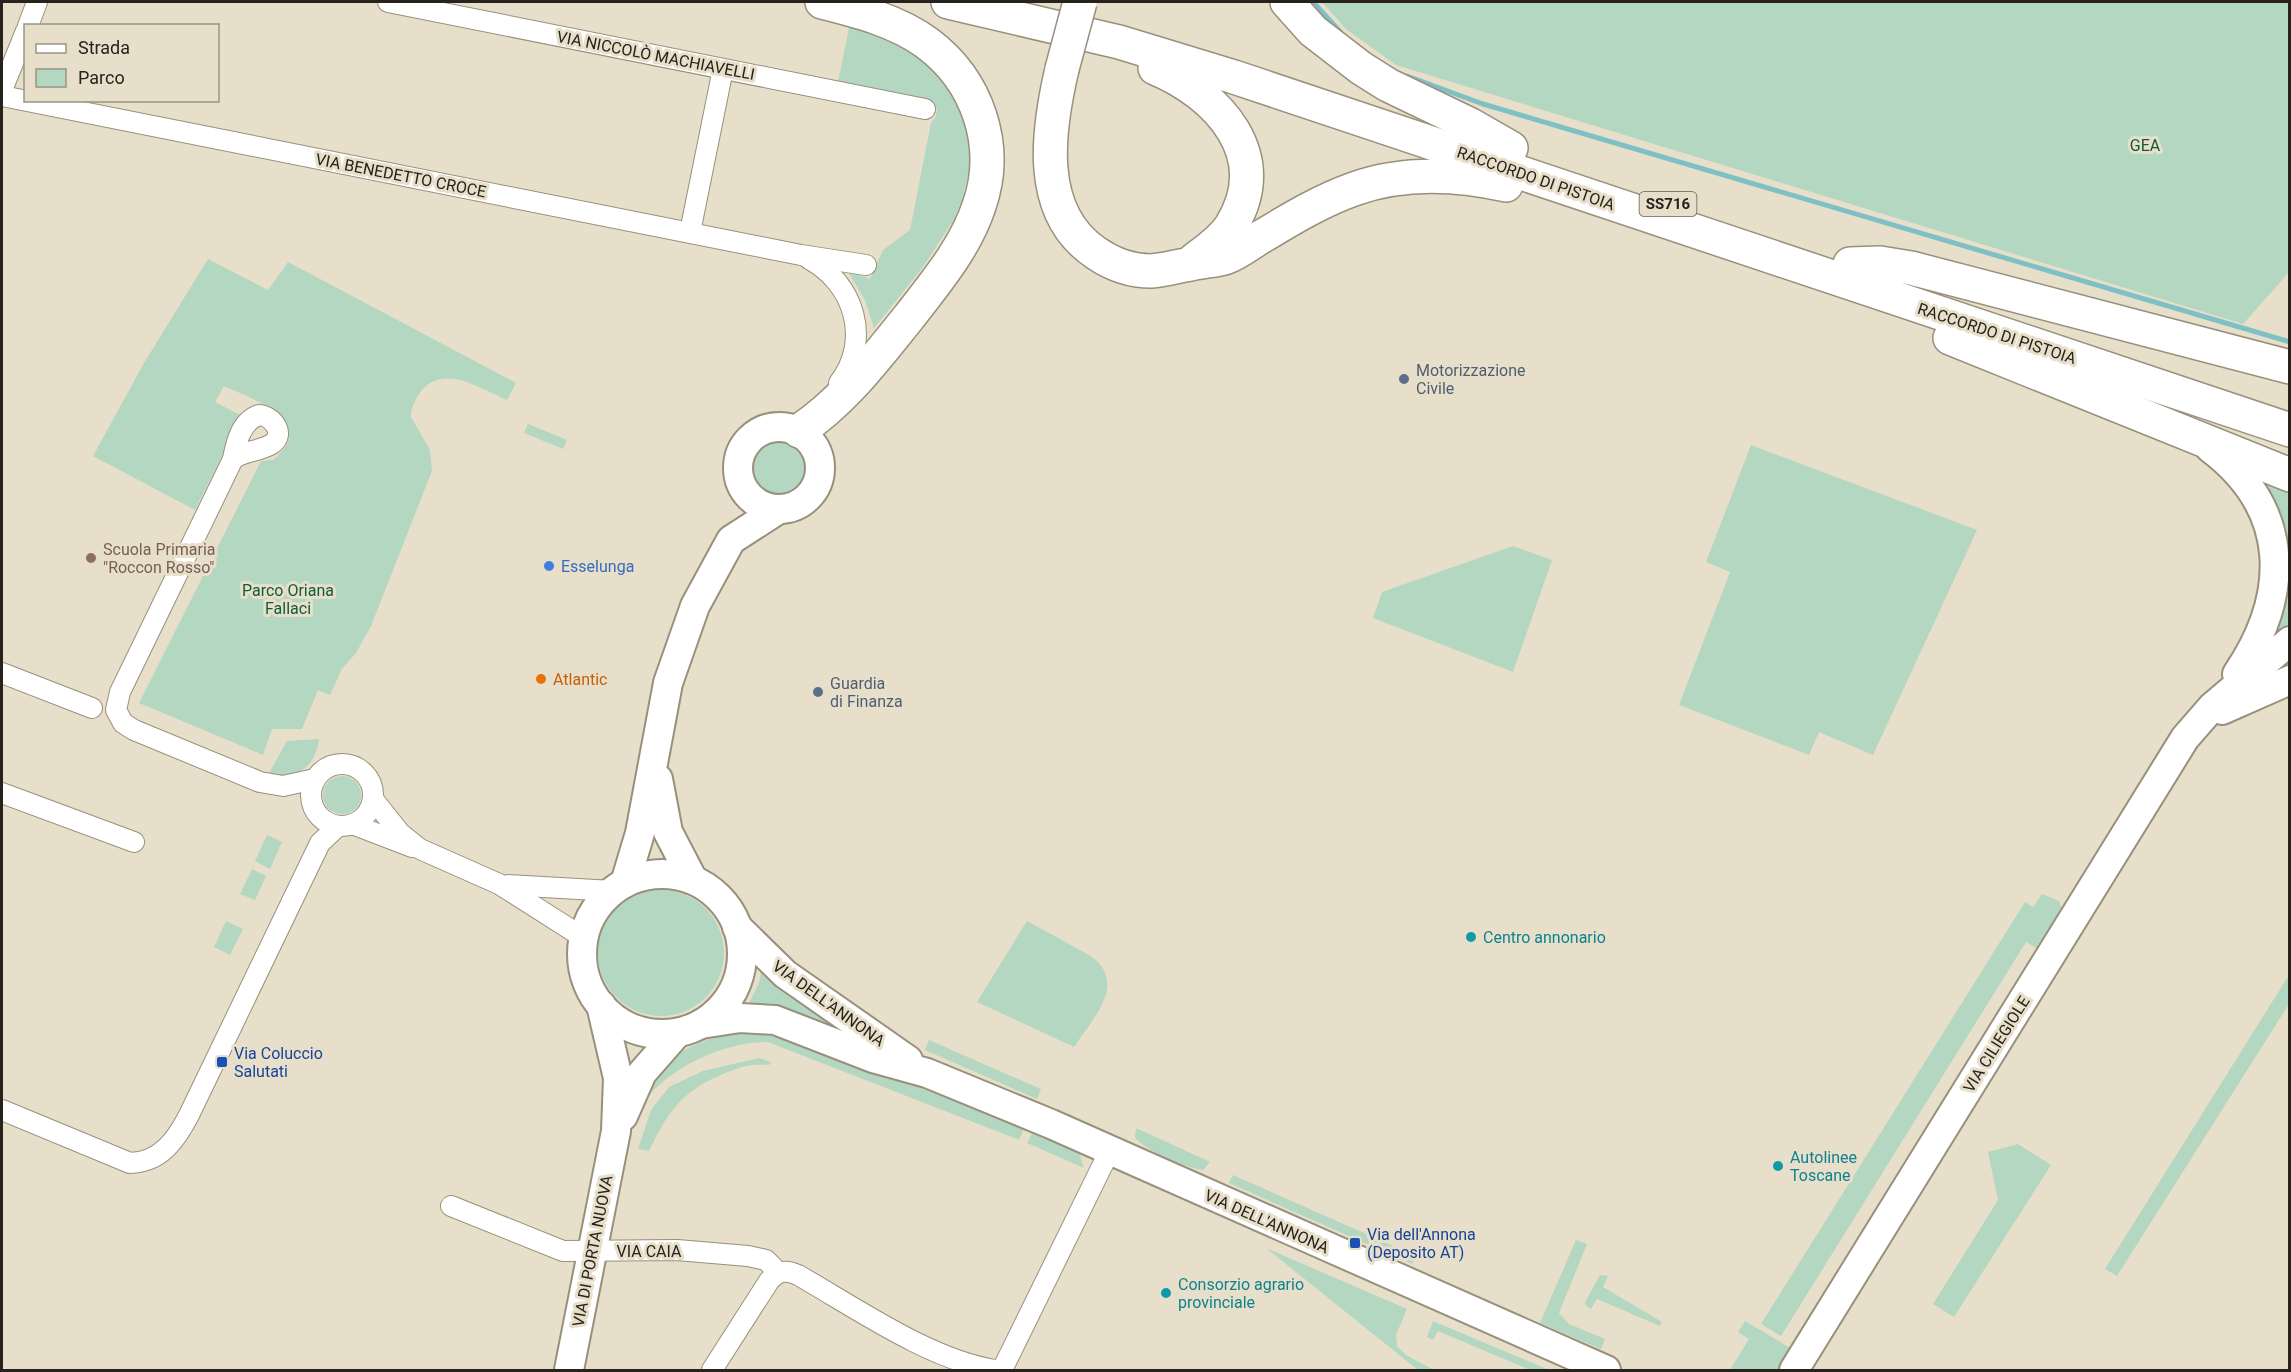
<svg xmlns="http://www.w3.org/2000/svg" width="2291" height="1372" viewBox="0 0 2291 1372" font-family="Roboto,sans-serif">
	<style>
		.green { fill: #b3d7c0 }
		.lines { fill: none; stroke-linecap: round; stroke-linejoin: round }
		.stream { stroke: #7fc0c5; stroke-width: 5 }
		.street-casing { stroke: #98907c; stroke-width: 22 }
		.secondary-casing { stroke: #98907c; stroke-width: 32 }
		.highway-casing { stroke: #98907c; stroke-width: 36 }
		.street { stroke: #fff; stroke-width: 20 }
		.secondary { stroke: #fff; stroke-width: 28 }
		.highway { stroke: #fff; stroke-width: 33 }
		.highway-bridge-casing { stroke: #98907c; stroke-width: 36; stroke-linecap: butt }
		.highway-bridge { stroke: #fff; stroke-width: 33 }
		.service-dot { fill: #5c6f8a; stroke: #e8dfca; stroke-width: 2 }
		.education-dot { fill: #8d6e63; stroke: #e8dfca; stroke-width: 2 }
		.shop-dot { fill: #3f7fe0; stroke: #e8dfca; stroke-width: 2 }
		.food-dot { fill: #e8710a; stroke: #e8dfca; stroke-width: 2 }
		.culture-dot { fill: #0f9aa8; stroke: #e8dfca; stroke-width: 2 }
		.transit-dot { fill: #1a4fb4; stroke: #e8dfca; stroke-width: 2 }
		.labels { text-anchor: middle; stroke-width: 6; stroke-linejoin: round; paint-order: stroke }
		.shield { fill: #e8dfca; stroke: #615b50; stroke-width: 1.5 }
		.shield-label { font-size: 15px; font-weight: bold; fill: #27231c }
		.street-label { font-size: 16px; fill: #27231c; stroke: #e8dfca }
		.park-label { font-size: 16px; fill: #0c5d38; stroke: #e8dfca }
		.service-label { font-size: 16px; fill: #4e5e75; stroke: #e8dfca; text-anchor: start }
		.education-label { font-size: 16px; fill: #785e54; stroke: #e8dfca; text-anchor: start }
		.shop-label { font-size: 16px; fill: #366cbe; stroke: #e8dfca; text-anchor: start }
		.food-label { font-size: 16px; fill: #c56008; stroke: #e8dfca; text-anchor: start }
		.culture-label { font-size: 16px; fill: #0d838f; stroke: #e8dfca; text-anchor: start }
		.transit-label { font-size: 16px; fill: #164399; stroke: #e8dfca; text-anchor: start }
	</style>
	<rect width="100%" height="100%" fill="#e8dfca"/>
	<g class="green">
		<polygon points="1322,2 2289,2 2289,272 2243,324 1396,65 1346,29"/>
		<polygon points="851,18 918,47 968,109 971,162 962,200 954,219 923,267 874,328 865,300 847,270 870,279 883,250 910,230 931,123 936,116 937,109 838,82"/>
		<path d="M208,259l60,31 20,-28 228,121 -9,17c-26,-11 -63,-37 -86,-9 -6,8 -10,17 -10,26l19,33 2,21 -61,155 -15,27 -14,16 -12,26 -12,-5 -16,39h-30l-9,26 -124,-52 122,-242 12,-1c47,-38 -20,-61 -49,-74l-9,16 27,14 -47,94 -102,-54 51,-93z"/>
		<polygon points="528,424 567,440 563,449 524,433"/>
		<circle cx="779" cy="468" r="29"/>
		<polygon points="1751,445 1977,530 1873,755 1819,732 1809,755 1679,705 1730,572 1706,562"/>
		<polygon points="2257,476 2289,485 2289,633 2271,642 2284,599"/>
		<polygon points="1513,546 1552,560 1513,672 1373,618 1382,592"/>
		<path d="M319,739c-4,30 -23,40 -51,36l19,-34z"/>
		<circle cx="342" cy="795" r="19"/>
		<polygon points="267,835 282,842 270,869 255,861"/>
		<polygon points="252,869 266,876 255,900 240,894"/>
		<circle cx="661" cy="953" r="63"/>
		<polygon points="2042,894 2059,901 2063,912 2040,950 2026,942 1781,1336 1761,1324 2025,902 2033,907"/>
		<polygon points="226,921 243,929 230,955 214,947"/>
		<path d="M1027,921l64,35c37,28 2,62 -17,91l-97,-45z"/>
		<polygon points="762,967 881,1047 748,1005 759,983"/>
		<polygon points="2289,975 2289,1004 2117,1276 2105,1269"/>
		<path d="M771,1027l254,99 -6,14 -251,-98c-41,-1 -96,24 -121,56l-4,-1c19,-51 79,-66 128,-70z"/>
		<polygon points="929,1040 1041,1089 1037,1099 925,1050"/>
		<path d="M759,1058l12,4 -2,3c-15,-2 -27,1 -41,7 -44,17 -59,37 -79,79l-11,-2 13,-39 18,-23 34,-16z"/>
		<path d="M1136,1128l74,34 -7,8c-15,-1 -61,-21 -68,-33z"/>
		<polygon points="1034,1129 1079,1152 1084,1168 1027,1143"/>
		<polygon points="2018,1144 2051,1165 1954,1317 1933,1304 1998,1200 1988,1152"/>
		<polygon points="1233,1175 1416,1256 1412,1264 1229,1183"/>
		<polygon points="1576,1240 1587,1244 1559,1313 1569,1324 1605,1339 1601,1349 1540,1323"/>
		<polygon points="1266,1248 1407,1309 1396,1335 1397,1346 1406,1355 1434,1370 1418,1370"/>
		<polygon points="1600,1275 1608,1276 1603,1287 1662,1322 1660,1326 1597,1299 1591,1309 1586,1306 1585,1302"/>
		<polygon points="1433,1321 1549,1370 1530,1370 1438,1331 1433,1340 1427,1337"/>
		<polygon points="1745,1321 1792,1349 1777,1370 1730,1370 1749,1339 1738,1332"/>
	</g>
	<g class="lines">
		<g class="stream">
			<polyline points="1313,2 1344,36"/>
			<polyline points="1407,76 1483,104 2290,342"/>
		</g>
		<g class="street-casing">
			<g id="street">
				<polyline points="388,2 925,109"/>
				<polyline points="28,26 37,2"/>
				<polyline points="2,90 26,31"/>
				<polyline points="2,96 801,255 866,265"/>
				<polyline points="690,232 723,69"/>
				<path d="M809,259c45,24 63,81 30,124"/>
				<path d="M259,415c15,1 28,21 11,30 -13,7 -24,5 -37,14 3,-16 8,-38 26,-44z"/>
				<polyline points="233,459 120,692 116,710 123,723 134,730 260,782 283,786 315,779"/>
				<polyline points="2,673 92,708"/>
				<circle cx="342" cy="795" r="31"/>
				<polyline points="2,793 134,842"/>
				<polyline points="373,799 400,833 420,849 499,884 584,938"/>
				<polyline points="352,824 412,847"/>
				<polyline points="508,885 613,891"/>
				<path d="M2,1110l128,53c31,-1 46,-23 59,-48l131,-272 18,-17"/>
				<polyline points="451,1206 563,1251 677,1250 748,1256 766,1260 778,1272"/>
				<path d="M712,1370l57,-89c9,-10 16,-12 29,-6 58,33 132,85 197,95"/>
				<polyline points="1002,1370 1110,1150"/>
			</g>
		</g>
		<g class="secondary-casing">
			<g id="secondary">
				<circle cx="779" cy="468" r="41"/>
				<path d="M2210,448c81,61 81,146 27,226"/>
				<polyline points="2222,710 2290,680"/>
				<polyline points="658,779 668,832 693,880"/>
				<circle cx="662" cy="954" r="80"/>
				<polyline points="625,883 640,833 668,683 695,606 731,540 779,509"/>
				<polyline points="737,927 785,974 908,1060"/>
				<polyline points="701,1024 740,1018 775,1020 873,1058 927,1073 1051,1124 1606,1370"/>
				<polyline points="623,1116 642,1073 677,1033"/>
				<polyline points="569,1370 616,1131 618,1078 601,1005"/>
				<polyline points="1794,1370 2185,738 2212,707 2290,641"/>
			</g>
		</g>
		<g class="highway-casing">
			<g id="highway">
				<polyline points="948,2 1119,42 1234,77 2290,430"/>
				<polyline points="1287,2 1313,31 1361,68 1388,85 1471,125 1511,148"/>
				<path d="M1155,68c63,26 120,88 76,158 -9,14 -24,24 -37,34"/>
				<path d="M1062,69c-14,60 -27,143 34,184 16,11 35,18 55,18 14,-1 27,-5 40,-7 11,-3 25,-3 36,-7 13,-5 26,-16 39,-23 28,-17 57,-34 88,-45 50,-18 102,-15 152,-4"/>
				<polyline points="1850,264 1880,263 1911,268 2290,367"/>
				<polyline points="1950,338 2290,475"/>
				<path d="M799,431c45,-30 76,-72 110,-114 27,-35 56,-69 70,-111 21,-60 -1,-125 -52,-163 -30,-22 -69,-32 -105,-41"/>
			</g>
		</g>
		<use href="#street" class="street"/>
		<use href="#secondary" class="secondary"/>
		<use href="#highway" class="highway"/>
		<g class="highway-bridge-casing">
			<polyline id="highway-bridge" points="1062,69 1080,2"/>
		</g>
		<use href="#highway-bridge" class="highway-bridge"/>
	</g>
	<g class="service-dot">
		<circle cx="1404" cy="379" r="6"/>
		<circle cx="818" cy="692" r="6"/>
	</g>
	<circle class="education-dot" cx="91" cy="558" r="6"/>
	<circle class="shop-dot" cx="549" cy="566" r="6"/>
	<circle class="food-dot" cx="541" cy="679" r="6"/>
	<g class="culture-dot">
		<circle cx="1471" cy="937" r="6"/>
		<circle cx="1778" cy="1166" r="6"/>
		<circle cx="1166" cy="1293" r="6"/>
	</g>
	<g class="transit-dot">
		<rect x="216" y="1056" width="12" height="12" rx="3"/>
		<rect x="1349" y="1237" width="12" height="12" rx="3"/>
	</g>
	<g class="labels">
		<rect class="shield" x="1639.5" y="192" width="57" height="24" rx="4.5"/>
		<g class="shield-label">
			<text x="1668" y="209">SS716</text>
		</g>
		<g class="street-label">
			<text transform="translate(656 55) rotate(11)" y="6">VIA NICCOLÒ MACHIAVELLI</text>
			<text transform="translate(401 175) rotate(11)" y="6">VIA BENEDETTO CROCE</text>
			<text transform="translate(1536 178) rotate(19)" y="6">RACCORDO DI PISTOIA</text>
			<text transform="translate(1997 333) rotate(18)" y="6">RACCORDO DI PISTOIA</text>
			<text transform="translate(829 1003) rotate(36)" y="6">VIA DELL'ANNONA</text>
			<text transform="translate(1996 1044) rotate(-58)" y="6">VIA CILIEGIOLE</text>
			<text transform="translate(1267 1221) rotate(24)" y="6">VIA DELL'ANNONA</text>
			<text transform="translate(592 1251) rotate(-79)" y="6">VIA DI PORTA NUOVA</text>
			<text x="649" y="1257">VIA CAIA</text>
		</g>
		<g class="park-label">
			<text x="2145" y="151">GEA</text>
			<text x="288" y="596">Parco Oriana<tspan x="288" dy="18">Fallaci</tspan></text>
		</g>
		<g class="service-label">
			<text x="1416" y="376">Motorizzazione<tspan x="1416" dy="18">Civile</tspan></text>
			<text x="830" y="689">Guardia<tspan x="830" dy="18">di Finanza</tspan></text>
		</g>
		<g class="education-label">
			<text x="103" y="555">Scuola Primaria<tspan x="103" dy="18">"Roccon Rosso"</tspan></text>
		</g>
		<g class="shop-label">
			<text x="561" y="572">Esselunga</text>
		</g>
		<g class="food-label">
			<text x="553" y="685">Atlantic</text>
		</g>
		<g class="culture-label">
			<text x="1483" y="943">Centro annonario</text>
			<text x="1790" y="1163">Autolinee<tspan x="1790" dy="18">Toscane</tspan></text>
			<text x="1178" y="1290">Consorzio agrario<tspan x="1178" dy="18">provinciale</tspan></text>
		</g>
		<g class="transit-label">
			<text x="234" y="1059">Via Coluccio<tspan x="234" dy="18">Salutati</tspan></text>
			<text x="1367" y="1240">Via dell'Annona<tspan x="1367" dy="18">(Deposito AT)</tspan></text>
		</g>
	</g>
	<rect width="2291" height="1372" fill="none" stroke="#27231c" stroke-width="6"/>
	<rect x="24" y="24" width="195" height="78" fill="#e8dfca" stroke="#9b9484" stroke-width="1.5"/>
	<rect x="36" y="44" width="30" height="9" fill="#ffffff" stroke="#9b9484" stroke-width="1.5"/>
	<text x="78" y="54" font-size="18" fill="#27231c">Strada</text>
	<rect x="36" y="69" width="30" height="18" fill="#b3d7c0" stroke="#9b9484" stroke-width="1.5"/>
	<text x="78" y="84" font-size="18" fill="#27231c">Parco</text>
</svg>
